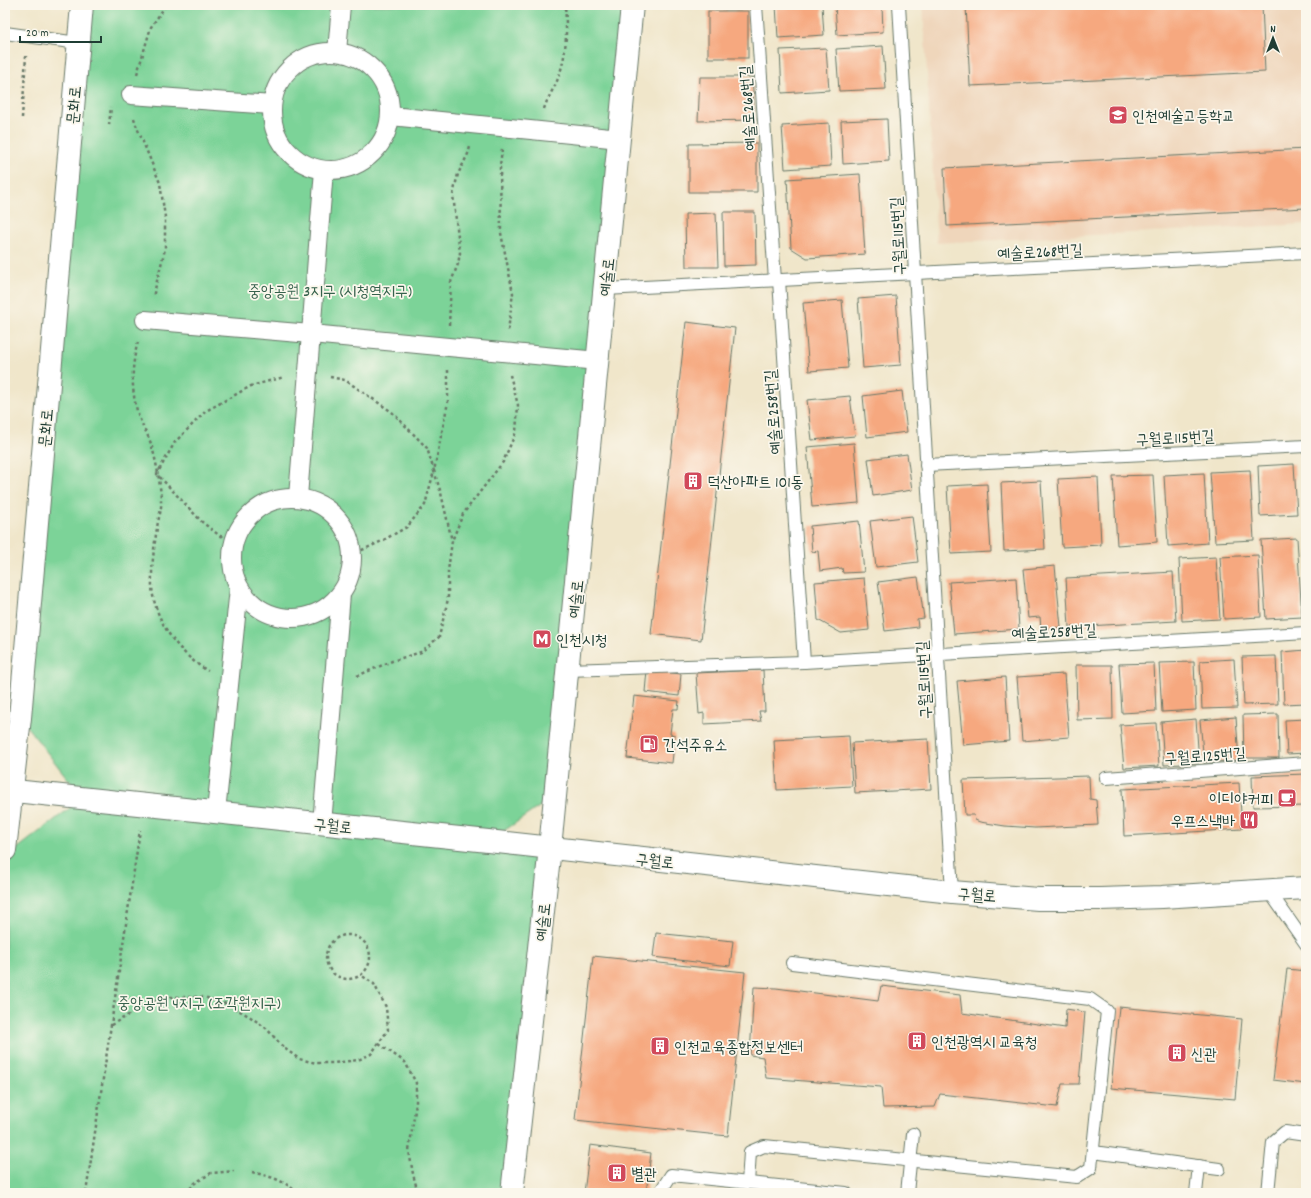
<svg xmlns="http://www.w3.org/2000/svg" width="1311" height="1198" viewBox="0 0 1311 1198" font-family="Dekko,'Poor Story',sans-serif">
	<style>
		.built { fill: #efd6bb }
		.green { fill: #7cd398; stroke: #4e8866 }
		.building { fill: #f6a87f }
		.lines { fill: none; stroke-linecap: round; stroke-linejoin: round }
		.service-casing { stroke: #687868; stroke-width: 14 }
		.pedestrian-casing { stroke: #687868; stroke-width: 20 }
		.secondary-casing { stroke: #687868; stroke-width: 24 }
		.path { stroke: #687868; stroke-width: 2.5; stroke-dasharray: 3 3; stroke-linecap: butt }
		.service { stroke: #fff; stroke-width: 12 }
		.pedestrian { stroke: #fff; stroke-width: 18 }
		.secondary { stroke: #fff; stroke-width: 22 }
		.labels { text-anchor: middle; stroke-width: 3.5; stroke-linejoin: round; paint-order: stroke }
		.street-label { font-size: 16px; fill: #1f3d34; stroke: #fbf7ec }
		.poi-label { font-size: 16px; fill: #1f3d34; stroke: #fbf7ec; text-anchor: start }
		.park-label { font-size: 16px; fill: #36624d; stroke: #fbf7ec }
	</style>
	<rect width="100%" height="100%" fill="#fbf7ec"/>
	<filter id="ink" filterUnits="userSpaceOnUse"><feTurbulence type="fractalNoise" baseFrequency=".025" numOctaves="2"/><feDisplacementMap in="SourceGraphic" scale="8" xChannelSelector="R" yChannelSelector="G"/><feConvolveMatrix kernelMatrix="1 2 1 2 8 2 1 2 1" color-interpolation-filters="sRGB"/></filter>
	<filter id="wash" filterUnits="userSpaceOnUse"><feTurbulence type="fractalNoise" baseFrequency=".012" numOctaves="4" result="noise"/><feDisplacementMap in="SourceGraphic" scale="16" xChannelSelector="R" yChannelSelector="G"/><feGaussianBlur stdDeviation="0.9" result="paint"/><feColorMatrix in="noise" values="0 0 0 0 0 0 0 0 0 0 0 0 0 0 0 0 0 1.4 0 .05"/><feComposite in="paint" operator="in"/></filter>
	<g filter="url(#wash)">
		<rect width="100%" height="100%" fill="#f0e6ca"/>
		<polygon class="built" points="923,5 1306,5 1306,224 937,243"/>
		<polygon class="green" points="83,5 629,5 555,796 489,841 550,848 512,1193 5,1193 5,858 83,798 20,718"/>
		<g id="blocks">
			<g class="building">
				<polygon points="776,5 822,5 824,35 778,38"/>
				<polygon points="835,5 882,5 883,32 837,35"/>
				<polygon points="966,5 1262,5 1265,72 970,86"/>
				<rect x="708" y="11" width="40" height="47"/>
				<polygon points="883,46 886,89 839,91 836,49"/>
				<polygon points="826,48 829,90 782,93 780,50"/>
				<polygon points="700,77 752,77 755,120 698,121"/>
				<polygon points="887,119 889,161 843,164 841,121"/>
				<polygon points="829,123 831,166 785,169 782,126"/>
				<polygon points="757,143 757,192 689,192 689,144"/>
				<polygon points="1306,149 1306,208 947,226 944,168"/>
				<polygon points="860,174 865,254 807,258 791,248 787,179"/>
				<polygon points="723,212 755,212 756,265 724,266"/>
				<polygon points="716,213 718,267 686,267 685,214"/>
				<polygon points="896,296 901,365 863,368 858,299"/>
				<polygon points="842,300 848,368 809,371 803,303"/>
				<polygon points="686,322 735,328 701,640 651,634"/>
				<polygon points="902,391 907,432 867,437 863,396"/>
				<polygon points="850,396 855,436 812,440 807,400"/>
				<polygon points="854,443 859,503 812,507 807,447"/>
				<polygon points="907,454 912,490 873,496 868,459"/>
				<polygon points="1294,464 1297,514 1260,516 1258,466"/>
				<polygon points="1250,470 1254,540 1215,542 1210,472"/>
				<polygon points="1204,473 1208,543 1168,546 1164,475"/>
				<polygon points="1153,475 1157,542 1117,545 1113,476"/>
				<polygon points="1098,477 1101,545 1062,547 1058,479"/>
				<polygon points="1041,481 1045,549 1004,551 1001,483"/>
				<polygon points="987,484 991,552 951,554 947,486"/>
				<polygon points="912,516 918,562 876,567 870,521"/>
				<polygon points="859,521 864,572 843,573 842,568 820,571 818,551 812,552 810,526"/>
				<polygon points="1297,538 1302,617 1266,619 1261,540"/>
				<polygon points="1258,555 1261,617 1224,619 1220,557"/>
				<polygon points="1216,557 1220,619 1182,621 1179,559"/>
				<polygon points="1055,566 1061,627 1041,629 1040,617 1028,618 1023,569"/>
				<polygon points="1173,572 1176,621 1069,627 1066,578"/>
				<polygon points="918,577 924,618 917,619 918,627 885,631 878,582"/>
				<polygon points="864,578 869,630 841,633 818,620 815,582"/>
				<polygon points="1016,578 1019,629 954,634 949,582"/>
				<polygon points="1306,650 1306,703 1284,704 1282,652"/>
				<polygon points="1276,656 1278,704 1244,705 1242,657"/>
				<polygon points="1234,659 1237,708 1202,709 1200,661"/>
				<polygon points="1194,662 1196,710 1162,712 1159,663"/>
				<polygon points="1154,663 1156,711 1122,713 1119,664"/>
				<polygon points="1076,665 1112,665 1113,719 1077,720"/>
				<polygon points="647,670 681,674 679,696 645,692"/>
				<polygon points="763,670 765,711 759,711 761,721 704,724 704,713 699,714 696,673"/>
				<polygon points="1064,674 1069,737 1022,741 1017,677"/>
				<polygon points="1005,677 1009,741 963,745 957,681"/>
				<polygon points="634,696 679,701 678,709 673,709 670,734 675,735 672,763 627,758"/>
				<polygon points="1278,714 1279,758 1244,758 1243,715"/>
				<polygon points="1236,717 1239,760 1204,763 1200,720"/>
				<polygon points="1196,719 1199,763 1164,765 1161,722"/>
				<polygon points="1306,719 1306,753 1287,754 1285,720"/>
				<polygon points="1156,723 1159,766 1124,768 1120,725"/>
				<polygon points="849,736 852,786 777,790 774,740"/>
				<polygon points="928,739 931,789 855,793 852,743"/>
				<polygon points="1306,774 1306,806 1253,807 1252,776"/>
				<polygon points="1089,776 1090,799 1096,800 1098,825 1035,828 1005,826 980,822 975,820 974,815 965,815 963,780"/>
				<polygon points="1239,783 1242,829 1124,836 1122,789"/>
				<polygon points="656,933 733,941 730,966 653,957"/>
				<polygon points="593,956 745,972 728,1136 575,1120"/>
				<polygon points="1287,969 1306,971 1306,1084 1273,1080"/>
				<polygon points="881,986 960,995 962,1013 1065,1028 1066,1009 1085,1012 1079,1084 1062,1084 1057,1107 940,1094 935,1107 883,1108 881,1087 766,1078 763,1057 750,1055 754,987 776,988 878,1001"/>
				<polygon points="1119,1007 1242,1019 1235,1099 1111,1088"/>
				<polygon points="590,1145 651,1153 646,1193 584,1193"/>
			</g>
		</g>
	</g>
	<g filter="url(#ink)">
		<use href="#blocks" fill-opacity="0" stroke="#687868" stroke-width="1"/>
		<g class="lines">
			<g class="service-casing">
				<g id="service">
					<polyline points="756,5 775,280"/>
					<polyline points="899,5 952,892"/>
					<polyline points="5,33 78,43"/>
					<polyline points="779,280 804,662"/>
					<polyline points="605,289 1306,253"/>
					<polyline points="926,465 1306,446"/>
					<polyline points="568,670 804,662 1306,633"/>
					<polyline points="1106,778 1306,763"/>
					<polyline points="1269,891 1306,944"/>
					<polyline points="1093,1152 1219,1169"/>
					<polyline points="748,1183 750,1152 764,1146 1077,1177 1091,1168 1107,1011 1090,999 792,963"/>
					<polyline points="662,1193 662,1189 671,1175 846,1193"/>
					<polyline points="907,1193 913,1134"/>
					<polyline points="1196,1193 1199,1166"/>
					<polyline points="1268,1193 1273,1142 1285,1132 1306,1135"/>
				</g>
			</g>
			<g class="pedestrian-casing">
				<g id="pedestrian">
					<circle cx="331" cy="111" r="59"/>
					<polyline points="337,52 341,5"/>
					<polyline points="131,95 272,105"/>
					<polyline points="391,116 620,139"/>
					<polyline points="145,320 311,334 598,361"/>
					<polyline points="298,497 324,170"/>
					<circle cx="292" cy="558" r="60"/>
					<polyline points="216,812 239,588"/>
					<polyline points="322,824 341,594"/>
				</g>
			</g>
			<g class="secondary-casing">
				<g id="secondary">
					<polyline points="5,790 488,841 952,892 1038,899 1100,899 1162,897 1306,888"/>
					<polyline points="5,850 20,718 82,5"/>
					<polyline points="512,1193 550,848 632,5"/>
				</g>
			</g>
			<g class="path">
				<polyline points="137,74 151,27 166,5"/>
				<path d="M544,109c3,-10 9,-19 13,-28 10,-24 10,-50 8,-76"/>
				<polyline points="22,118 26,56"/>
				<polyline points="134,118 136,125 160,183 165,217 165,249 153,297"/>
				<polyline points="109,125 111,107"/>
				<polyline points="502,149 500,166 501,233 513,293 508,331"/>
				<polyline points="449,325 451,282 458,264 460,253 453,195 458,174 468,154 470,147"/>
				<path d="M138,342c-7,23 -7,49 0,72 3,10 10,20 13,30 5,15 10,42 10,57 1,9 -3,18 -4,27 -3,19 -8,54 -3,72 7,29 28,56 54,71"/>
				<polyline points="448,370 448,402 434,471 441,493 452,541"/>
				<polyline points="330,377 345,380 392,412 427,448 434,471 425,505 407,527 378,543 353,554"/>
				<polyline points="234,540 220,536 202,522 157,474 175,442 206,411 251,386 284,377"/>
				<polyline points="357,676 392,661 421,652 439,637 448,599 448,571 452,541 463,514 503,462 516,432 518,405 510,375"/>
				<circle cx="348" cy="957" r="22"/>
				<polyline points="111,1025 151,1002 167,997 204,997 227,1004 249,1016 266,1028 284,1048 299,1059 316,1063 334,1063 358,1060 371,1054 388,1030 386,1007 374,984 361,975"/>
				<polyline points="379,1044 405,1062 416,1083 416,1103 409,1151 413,1174 418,1193"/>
				<path d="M252,1172c16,4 33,8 45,21"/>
				<polyline points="86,1193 140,830"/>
				<polyline points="186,1193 195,1183 211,1173 234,1171"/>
			</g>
			<use href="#service" class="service"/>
			<use href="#pedestrian" class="pedestrian"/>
			<use href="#secondary" class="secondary"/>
		</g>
	</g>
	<defs>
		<g id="school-square" transform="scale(1)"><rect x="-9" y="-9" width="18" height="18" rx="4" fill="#d1495b" stroke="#fbf7ec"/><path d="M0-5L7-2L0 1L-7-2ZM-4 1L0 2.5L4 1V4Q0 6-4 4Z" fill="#fff"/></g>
		<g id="building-square" transform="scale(1)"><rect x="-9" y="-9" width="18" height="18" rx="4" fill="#d1495b" stroke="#fbf7ec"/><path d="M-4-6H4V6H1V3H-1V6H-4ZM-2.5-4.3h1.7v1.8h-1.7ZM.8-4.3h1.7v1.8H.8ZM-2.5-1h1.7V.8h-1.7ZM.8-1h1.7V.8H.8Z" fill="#fff"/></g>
		<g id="metro-square" transform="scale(1)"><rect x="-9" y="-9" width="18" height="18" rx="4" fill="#d1495b" stroke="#fbf7ec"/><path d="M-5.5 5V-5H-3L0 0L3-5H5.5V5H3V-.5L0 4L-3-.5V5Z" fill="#fff"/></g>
		<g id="fuel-square" transform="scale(1)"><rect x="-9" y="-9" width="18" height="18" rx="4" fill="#d1495b" stroke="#fbf7ec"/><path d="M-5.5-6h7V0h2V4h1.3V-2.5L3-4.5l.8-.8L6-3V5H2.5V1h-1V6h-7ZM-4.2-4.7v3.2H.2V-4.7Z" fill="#fff"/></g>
		<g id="cafe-square" transform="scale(1)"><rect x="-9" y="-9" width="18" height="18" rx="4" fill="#d1495b" stroke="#fbf7ec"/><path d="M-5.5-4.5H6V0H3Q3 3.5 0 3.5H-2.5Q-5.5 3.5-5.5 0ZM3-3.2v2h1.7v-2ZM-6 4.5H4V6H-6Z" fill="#fff"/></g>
		<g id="restaurant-square" transform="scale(1)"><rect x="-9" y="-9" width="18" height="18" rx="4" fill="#d1495b" stroke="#fbf7ec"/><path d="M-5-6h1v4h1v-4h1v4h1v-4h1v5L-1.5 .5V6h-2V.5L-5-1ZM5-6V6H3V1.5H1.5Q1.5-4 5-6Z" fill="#fff"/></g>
	</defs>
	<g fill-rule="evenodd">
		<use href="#school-square" x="1118" y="115"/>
		<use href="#building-square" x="693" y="481"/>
		<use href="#metro-square" x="542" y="639"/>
		<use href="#fuel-square" x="649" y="744"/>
		<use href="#cafe-square" x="1287" y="798"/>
		<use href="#restaurant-square" x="1249" y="820"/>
		<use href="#building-square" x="917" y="1041"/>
		<use href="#building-square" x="660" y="1046"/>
		<use href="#building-square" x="1177" y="1053"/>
		<use href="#building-square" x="617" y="1173"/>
	</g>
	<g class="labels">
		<g class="street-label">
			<text transform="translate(73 105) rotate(-85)" y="6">문화로</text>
			<text transform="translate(747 108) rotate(-94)" y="6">예술로268번길</text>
			<text transform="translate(897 236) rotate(-93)" y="6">구월로115번길</text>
			<text transform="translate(1040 251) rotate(-3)" y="6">예술로268번길</text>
			<text transform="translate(606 277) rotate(-84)" y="6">예술로</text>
			<text transform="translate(772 412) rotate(-94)" y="6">예술로258번길</text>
			<text transform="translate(45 428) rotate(-85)" y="6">문화로</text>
			<text transform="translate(1175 437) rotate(-3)" y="6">구월로115번길</text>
			<text transform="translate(575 599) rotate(-84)" y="6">예술로</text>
			<text transform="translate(1054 631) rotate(-3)" y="6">예술로258번길</text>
			<text transform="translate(923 680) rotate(-93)" y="6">구월로115번길</text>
			<text transform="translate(1205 755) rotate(-4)" y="6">구월로125번길</text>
			<text transform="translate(333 825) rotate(6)" y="6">구월로</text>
			<text transform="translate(655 860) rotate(6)" y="6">구월로</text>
			<text transform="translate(977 894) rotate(4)" y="6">구월로</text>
			<text transform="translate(542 922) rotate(-84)" y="6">예술로</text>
		</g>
		<g class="poi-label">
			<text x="1132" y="121">인천예술고등학교</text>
			<text x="707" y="487">덕산아파트 101동</text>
			<text x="556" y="645">인천시청</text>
			<text x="663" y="750">간석주유소</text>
			<text x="1273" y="804" text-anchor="end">이디야커피</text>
			<text x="1235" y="826" text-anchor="end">우프스낵바</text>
			<text x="931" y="1047">인천광역시 교육청</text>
			<text x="674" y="1052">인천교육종합정보센터</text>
			<text x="1191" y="1059">신관</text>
			<text x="631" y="1179">별관</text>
		</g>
		<g class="park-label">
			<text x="330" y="296">중앙공원 3지구 (시청역지구)</text>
			<text x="199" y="1008">중앙공원 4지구 (조각원지구)</text>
		</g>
	</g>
	<rect width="1311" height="1198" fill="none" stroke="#fbf7ec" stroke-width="20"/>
	<g transform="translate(1273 38)" stroke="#fbf7ec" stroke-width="3" paint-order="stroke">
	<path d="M0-3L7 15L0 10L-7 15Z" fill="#1f3d34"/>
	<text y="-6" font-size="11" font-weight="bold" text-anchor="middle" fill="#1f3d34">N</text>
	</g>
	<path d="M20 36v6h81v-6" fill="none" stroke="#1f3d34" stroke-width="2"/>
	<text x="26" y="36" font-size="12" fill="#1f3d34" stroke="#fbf7ec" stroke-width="3" paint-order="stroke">20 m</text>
</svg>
